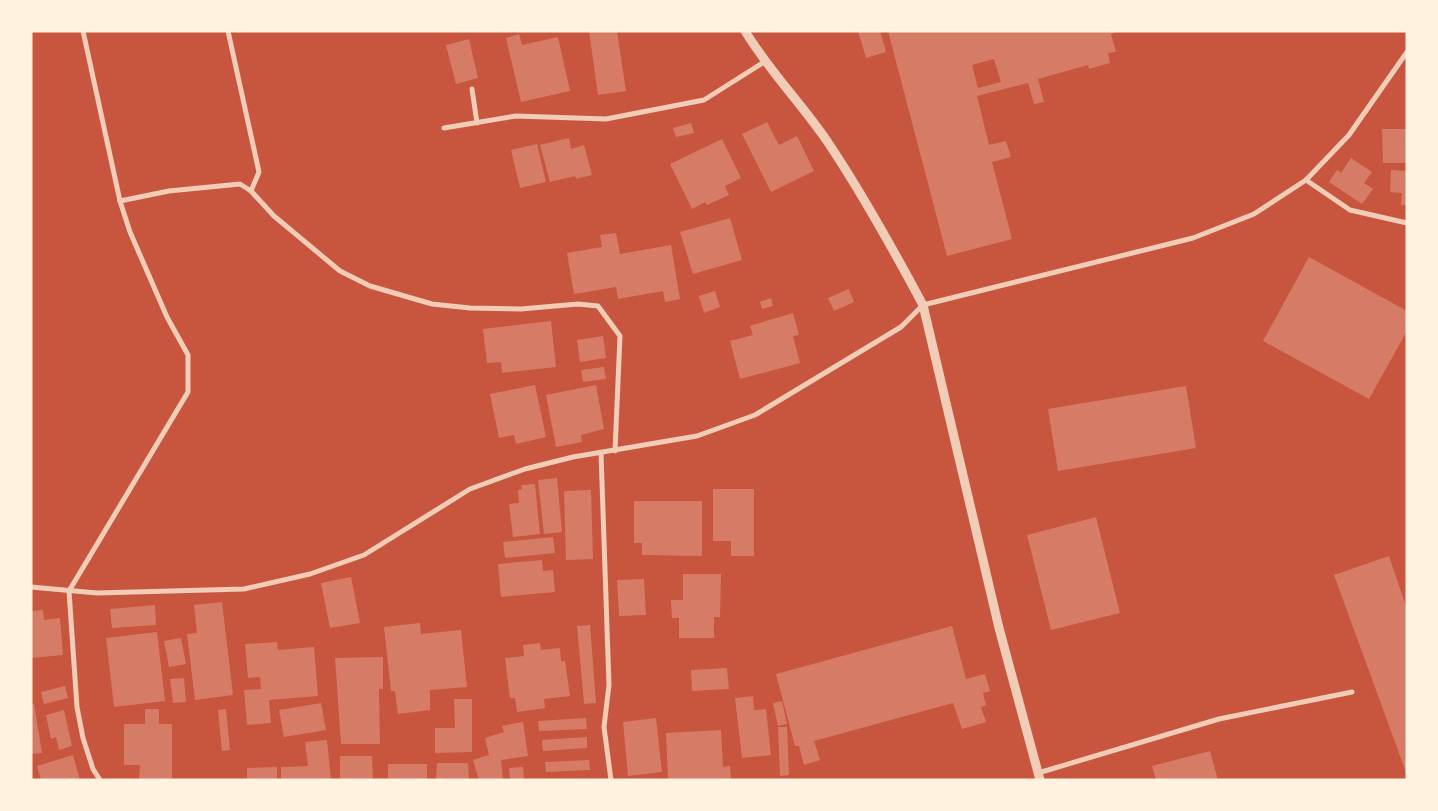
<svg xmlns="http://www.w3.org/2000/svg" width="1438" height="811" viewBox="0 0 1438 811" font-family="'Libre Baskerville',serif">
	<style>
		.building { fill: #d67c66; fill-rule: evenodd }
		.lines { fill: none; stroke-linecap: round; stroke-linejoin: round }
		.minor { stroke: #f1ccb7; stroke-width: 5 }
		.tertiary { stroke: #f1ccb7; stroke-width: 9 }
	</style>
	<rect width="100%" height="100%" fill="#c8553d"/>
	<g class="building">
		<polygon points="589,31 617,31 626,91 598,95"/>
		<polygon points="858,31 880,31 886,52 866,58"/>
		<path d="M888,31h231l-8,3 5,18 -8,1 2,10 -21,6 -1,-4 -50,14 6,23 -10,2 -6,-21 -51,13 12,49 17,-4 5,16 -19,5 20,77 -65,17zM994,59l7,23 -23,6 -6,-23z"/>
		<polygon points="519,34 522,45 558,37 570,91 521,102 506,38"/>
		<polygon points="469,39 478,78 456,84 446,45"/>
		<polygon points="767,122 779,145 797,136 814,171 771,192 742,134"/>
		<polygon points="691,123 694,133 676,137 673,128"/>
		<polygon points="1382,129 1407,129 1407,163 1383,163"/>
		<polygon points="569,138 571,149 584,145 592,175 576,179 575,176 550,182 540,145"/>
		<polygon points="722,139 741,178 725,186 729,195 707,205 705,202 692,209 670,164"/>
		<polygon points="537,144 546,182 520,188 511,150"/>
		<polygon points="1351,158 1372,172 1364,183 1373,189 1362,204 1329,182 1337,170 1341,173"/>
		<polygon points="1391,170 1407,171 1407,205 1401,205 1402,193 1390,192"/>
		<polygon points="730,218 742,260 693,274 680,232"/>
		<polygon points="616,233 620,254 671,245 680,299 665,302 663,291 618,299 616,287 574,294 567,253 602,247 600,235"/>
		<polygon points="1309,257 1407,311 1407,331 1369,399 1263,341"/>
		<polygon points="849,289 854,302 834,311 828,298"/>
		<polygon points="715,291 720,307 704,313 699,296"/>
		<polygon points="771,298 773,306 762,309 760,302"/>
		<polygon points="793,313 799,335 793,336 800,363 740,379 730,341 753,335 750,326"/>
		<polygon points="551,321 556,367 502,373 501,362 487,363 483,329"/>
		<polygon points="603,336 606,358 580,362 577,340"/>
		<polygon points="604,367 606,379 583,382 581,370"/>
		<polygon points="535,385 546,437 516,444 514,435 499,438 490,394"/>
		<polygon points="596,385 604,429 581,435 582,442 556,447 546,395"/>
		<polygon points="1186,386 1196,448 1058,471 1048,409"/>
		<polygon points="557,478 562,532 544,534 538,480"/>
		<polygon points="535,484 540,534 513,537 509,504 519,503 518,490 522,489 521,485"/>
		<polygon points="713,489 754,489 754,556 731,556 731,541 713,541"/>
		<polygon points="591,490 593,559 566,560 564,491"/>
		<polygon points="634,501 702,501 702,556 642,555 642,543 634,543"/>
		<polygon points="1096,517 1120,613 1051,630 1027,535"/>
		<polygon points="553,537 555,553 505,558 503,542"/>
		<polygon points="1389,556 1407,609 1407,775 1334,575"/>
		<polygon points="542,560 543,571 553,570 555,592 501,597 498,564"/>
		<polygon points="683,574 721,574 720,617 714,617 714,638 679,638 679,618 672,618 671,600 683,600"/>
		<polygon points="351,577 360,623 330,628 321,583"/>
		<polygon points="644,579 646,615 619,616 617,580"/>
		<polygon points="222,602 233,695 195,700 187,634 197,633 194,605"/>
		<polygon points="155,605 156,625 112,628 110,609"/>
		<polygon points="43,610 44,620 60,618 63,655 31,658 31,611"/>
		<polygon points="420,623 421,634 461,630 467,687 430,690 430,710 398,714 395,691 391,691 384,627"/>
		<polygon points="590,625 596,703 584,704 577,626"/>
		<polygon points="952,626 966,679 985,674 990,691 983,693 986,705 981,707 986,722 962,729 953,703 814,741 820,760 804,765 799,746 795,746 776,674"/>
		<polygon points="157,632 165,701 114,707 106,638"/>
		<polygon points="181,638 186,664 169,667 164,641"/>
		<polygon points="277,642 278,650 314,647 318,696 269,700 271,723 247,725 244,690 261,689 260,677 248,678 245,644"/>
		<polygon points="540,643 541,650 560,648 561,661 565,661 570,696 544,699 545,708 517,712 515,698 510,698 505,658 524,656 523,645"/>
		<polygon points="383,657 383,689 379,689 380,744 341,744 335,658"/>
		<polygon points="727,668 729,689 692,691 691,670"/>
		<polygon points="184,678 186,702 173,703 170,679"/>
		<polygon points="65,686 68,698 44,704 41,692"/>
		<polygon points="753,696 754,710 766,709 771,755 742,758 735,698"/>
		<polygon points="454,699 472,699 472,752 435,753 435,728 455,728"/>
		<polygon points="782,701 787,724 778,726 773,703"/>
		<polygon points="321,703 326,730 284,737 279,710"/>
		<polygon points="34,704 42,753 31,754 31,705"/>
		<polygon points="145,709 159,709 159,724 172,724 172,780 139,780 140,765 124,765 124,724 145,724"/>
		<polygon points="226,709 230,750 222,751 218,710"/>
		<polygon points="64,710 72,746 59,750 56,737 51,739 46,715"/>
		<polygon points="586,718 587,729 539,731 538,721"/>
		<polygon points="656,718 662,772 628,776 623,722"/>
		<polygon points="523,722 528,756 501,760 503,780 479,780 473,760 489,755 485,738 504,732 502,726"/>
		<polygon points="778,727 787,727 789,775 780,776"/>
		<polygon points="721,730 723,767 730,766 731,780 668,780 666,733"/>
		<polygon points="587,737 587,748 543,751 542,740"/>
		<polygon points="327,740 331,780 281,780 281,767 308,766 305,742"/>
		<polygon points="1210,751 1218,780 1156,780 1152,766"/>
		<polygon points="73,755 80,780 41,780 37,766"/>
		<polygon points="340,756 372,756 373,780 340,780"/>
		<polygon points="589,760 590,770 546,772 545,762"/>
		<polygon points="437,763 468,763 469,780 436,780"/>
		<rect x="388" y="764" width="39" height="16"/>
		<polygon points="277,767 277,780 247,780 247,768"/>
		<polygon points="523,767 524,780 510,780 509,768"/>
	</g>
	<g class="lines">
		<g class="minor">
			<polyline points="83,31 120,201 130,232 167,317 188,355 188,392 69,591 77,707 83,738 93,769 100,780"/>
			<polyline points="228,31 259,172 251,191"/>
			<polyline points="472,89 477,123"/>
			<polyline points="444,128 516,116 606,119 704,100 764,62"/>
			<polyline points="1306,180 1350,210 1407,223"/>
			<polyline points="120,201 169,191 240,184 251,191 274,216 340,271 370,286 432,304 470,308 521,309 578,304 598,306 620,336 615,451"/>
			<polyline points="601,453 609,685 604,727 611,780"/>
			<polyline points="31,587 97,593 244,589 310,574 364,555 470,489 525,469 573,457 697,436 755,415 901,327 923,305 1193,238 1254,214 1306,180 1349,135 1407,52"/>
			<polyline points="1038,773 1219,719 1352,692"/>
		</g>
		<path class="tertiary" d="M745,31c25,41 56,72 82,110 35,52 66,108 96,164l76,323 41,152"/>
	</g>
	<rect width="1438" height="811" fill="none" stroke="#fff3e0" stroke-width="65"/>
</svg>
